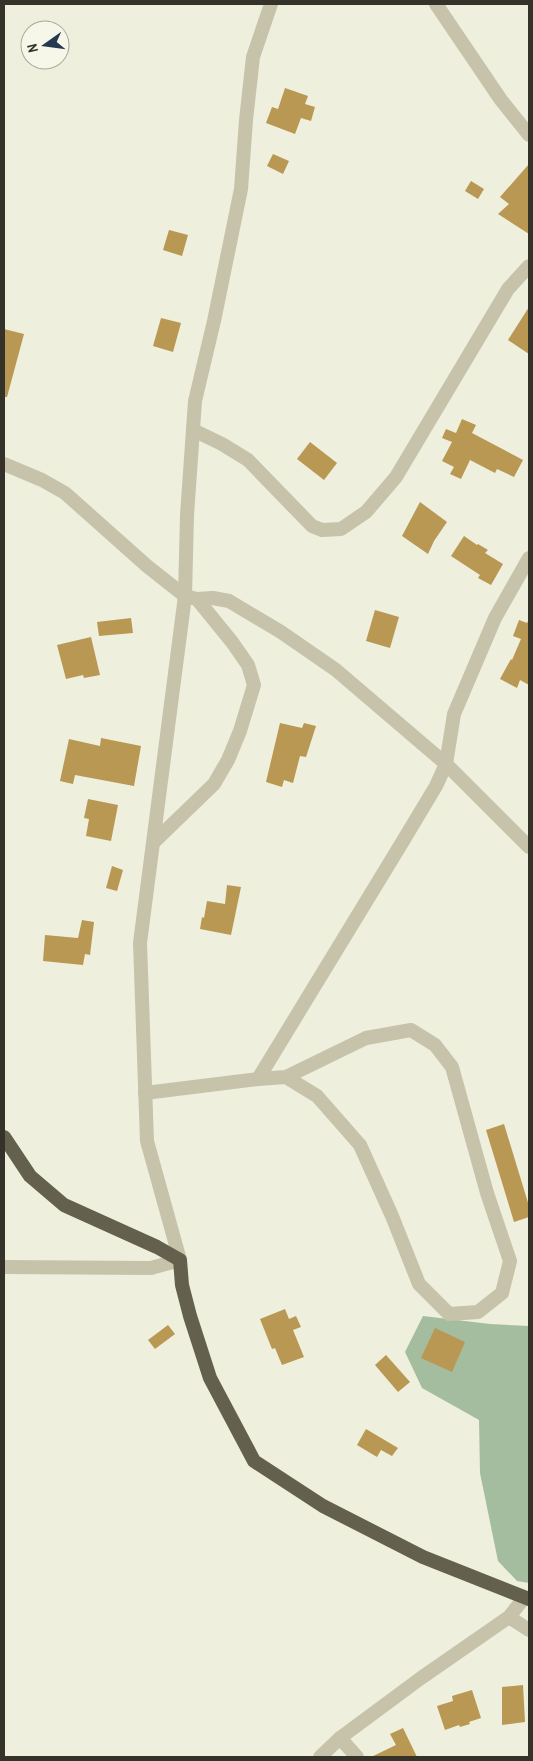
<svg xmlns="http://www.w3.org/2000/svg" width="533" height="1761" viewBox="0 0 533 1761" font-family="'Archivo Narrow',sans-serif">
	<style>
		.green { fill: #a5bd9f }
		.building { fill: #b89852 }
		.lines { fill: none; stroke-linecap: round; stroke-linejoin: round }
		.minor { stroke: #c6c3aa; stroke-width: 14 }
		.tertiary { stroke: #c6c3aa; stroke-width: 14 }
		.trunk { stroke: #64604e; stroke-width: 14 }
	</style>
	<rect width="100%" height="100%" fill="#efefdd"/>
	<polygon class="green" points="423,1316 490,1324 529,1326 529,1583 517,1581 498,1561 480,1473 479,1420 422,1388 405,1352"/>
	<g class="building">
		<polygon points="285,88 308,96 305,104 315,107 311,121 301,118 295,134 266,123 272,107 278,109"/>
		<polygon points="273,154 289,161 283,174 267,166"/>
		<polygon points="529,164 529,234 498,214 509,204 500,197"/>
		<polygon points="471,181 484,189 478,199 465,191"/>
		<polygon points="169,230 188,235 182,256 163,250"/>
		<polygon points="529,307 529,354 508,340"/>
		<polygon points="161,318 181,323 173,352 153,346"/>
		<polygon points="4,329 24,334 7,397 4,397"/>
		<polygon points="462,419 476,425 472,433 523,460 514,477 497,469 495,473 470,460 461,479 450,474 454,467 442,461 452,442 442,438 446,429 456,433"/>
		<polygon points="310,442 337,463 324,480 297,459"/>
		<polygon points="420,502 447,522 434,541 428,554 402,536"/>
		<polygon points="464,536 477,545 478,544 488,550 485,553 503,564 491,585 478,578 480,575 451,556"/>
		<polygon points="375,610 399,617 390,648 366,641"/>
		<polygon points="131,618 133,633 99,636 97,622"/>
		<polygon points="529,619 529,685 520,680 517,688 500,679 511,659 512,660 521,639 513,636 519,620 527,623"/>
		<polygon points="91,637 100,675 84,678 83,675 66,679 57,645"/>
		<polygon points="280,723 302,728 304,723 316,726 306,757 300,756 293,783 284,780 282,787 266,782"/>
		<polygon points="101,738 141,746 134,786 75,775 73,784 60,781 69,739 100,746"/>
		<polygon points="88,799 118,805 111,841 86,836 89,819 84,818"/>
		<polygon points="112,866 123,870 117,891 106,888"/>
		<polygon points="227,885 241,887 231,935 200,929 202,917 204,918 207,901 225,904"/>
		<polygon points="82,920 94,922 90,955 85,954 83,965 43,961 45,935 78,938"/>
		<polygon points="504,1124 529,1206 529,1217 514,1222 486,1130"/>
		<polygon points="285,1309 289,1319 296,1316 301,1327 293,1330 304,1357 282,1365 275,1348 272,1349 260,1319"/>
		<polygon points="168,1325 175,1334 155,1349 148,1340"/>
		<polygon points="435,1328 465,1342 452,1372 421,1358"/>
		<polygon points="386,1355 410,1382 398,1392 375,1365"/>
		<polygon points="366,1429 398,1448 392,1456 381,1450 377,1457 357,1445"/>
		<polygon points="523,1685 525,1722 502,1725 502,1687"/>
		<polygon points="472,1690 481,1718 469,1722 470,1724 460,1727 459,1725 445,1730 437,1706 453,1701 452,1696"/>
		<polygon points="403,1728 417,1757 371,1757 396,1745 390,1734"/>
	</g>
	<g class="lines">
		<g class="minor">
			<polyline points="436,4 501,100 529,135"/>
			<polyline points="193,430 222,444 248,460 312,526 322,530 341,529 366,512 396,477 508,289 529,266"/>
			<polyline points="4,464 42,480 65,493 147,566 185,596 197,599 213,598 229,601 281,632 336,670 446,764"/>
			<polyline points="446,764 454,714 495,618 529,558"/>
			<polyline points="154,842 214,784 228,760 240,731 254,685 248,665 232,642 197,599"/>
			<polyline points="258,1079 286,1077 366,1038 411,1030 435,1045 452,1067 487,1193 510,1261 502,1293 478,1312 449,1314 419,1284 392,1216 360,1145 317,1096 286,1077"/>
			<polyline points="145,1093 258,1079 403,841 436,786 446,764 529,847"/>
			<polyline points="509,1617 529,1630"/>
			<polyline points="340,1738 357,1757"/>
		</g>
		<g class="tertiary">
			<polyline points="4,1267 151,1268 180,1260 147,1141 140,943 185,596 187,515 195,401 214,321 241,189 246,120 253,57 271,4"/>
			<polyline points="320,1757 340,1738 421,1678 509,1617 524,1598"/>
		</g>
		<polyline class="trunk" points="4,1137 30,1176 64,1205 157,1247 180,1260 182,1285 190,1316 210,1378 254,1461 323,1506 423,1557 529,1599"/>
	</g>
	<rect width="533" height="1761" fill="none" stroke="#343229" stroke-width="10"/>
	<g transform="translate(45 45) rotate(256)"><circle r="24" fill="#f7f7e9" stroke="#a9a89c"/>
	<path d="M0-4L9 19L0 12L-9 19Z" fill="#233a51"/>
	<text y="-8" font-size="14" font-weight="bold" text-anchor="middle" fill="#343229">N</text>
	</g>
</svg>
